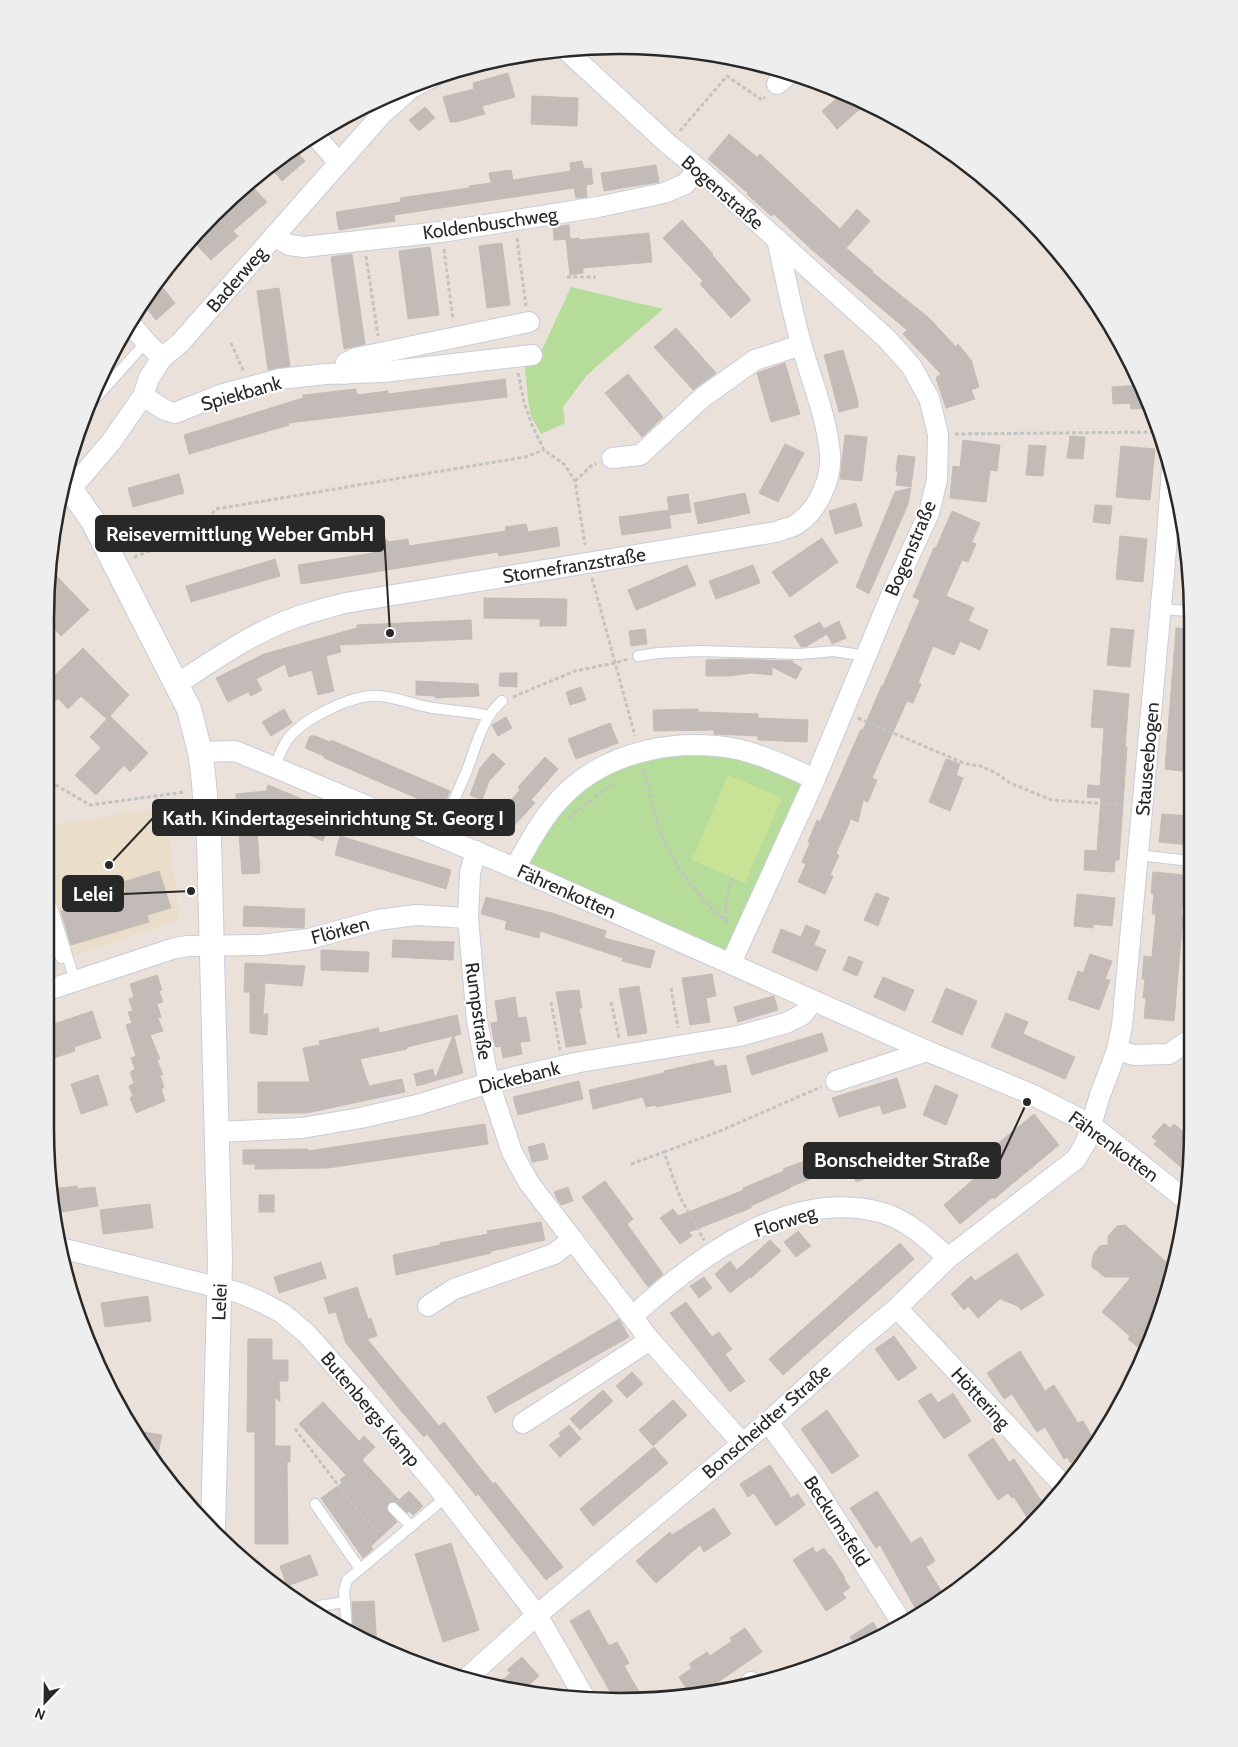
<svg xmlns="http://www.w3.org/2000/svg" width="1238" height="1747" viewBox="0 0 1238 1747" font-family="Cabin,sans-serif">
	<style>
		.education { fill: #eaddca }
		.green { fill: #b6dc9a }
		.pitch { fill: #c9e396 }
		.building { fill: #c2bbb7; stroke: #c4bdb4 }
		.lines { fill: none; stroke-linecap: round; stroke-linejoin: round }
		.service-casing { stroke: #c9cdd9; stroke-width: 12 }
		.minor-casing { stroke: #c9cdd9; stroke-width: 22 }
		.tertiary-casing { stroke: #c9cdd9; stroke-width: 26 }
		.path { stroke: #c3c3c3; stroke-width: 3; stroke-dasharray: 4 2.5; stroke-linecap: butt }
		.service { stroke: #fff; stroke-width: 10 }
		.minor { stroke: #fff; stroke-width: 20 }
		.tertiary { stroke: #fff; stroke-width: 24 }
		.labels { text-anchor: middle; stroke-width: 4.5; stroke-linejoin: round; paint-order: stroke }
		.street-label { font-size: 19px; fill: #282828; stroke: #fff }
		.rim { fill: none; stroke: #282828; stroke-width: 2.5 }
		.leader { fill: none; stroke: #282828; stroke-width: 2 }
		.callout-dot { fill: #282828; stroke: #fff; stroke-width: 2 }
		.callout { fill: #282828; stroke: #282828; stroke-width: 2 }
		.callout-label { font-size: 20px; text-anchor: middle; font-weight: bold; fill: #fff }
	</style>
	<rect width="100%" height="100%" fill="#e9e1da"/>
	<polygon class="education" points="167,807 179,920 65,959 45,903 45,826"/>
	<g class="green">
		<polygon points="571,287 663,309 587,375 563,407 565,423 541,434 531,416 528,400 525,366 535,365"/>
		<polygon points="736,749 815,779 731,963 515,868 538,827 623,759"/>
	</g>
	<polygon class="pitch" points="728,775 782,798 745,883 692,860"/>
	<g class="building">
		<polygon points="508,73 515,97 482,106 485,114 456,122 450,122 443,97 474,89 473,83"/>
		<polygon points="842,94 868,102 837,129 822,111"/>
		<polygon points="532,96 578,98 577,126 531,124"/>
		<polygon points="425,107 435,118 419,131 409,120"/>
		<polygon points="729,134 757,157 760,154 840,229 857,209 870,221 846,248 873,271 872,272 929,318 956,347 958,344 971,360 979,387 971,390 975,399 946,408 936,378 941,374 903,334 907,330 811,249 774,214 771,216 747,194 748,193 708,159"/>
		<polygon points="294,149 305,161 282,181 270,167"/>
		<polygon points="582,161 584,169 591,168 593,184 586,185 587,197 576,198 574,188 394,215 395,221 339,230 336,212 401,202 400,198 469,188 469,186 491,183 489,173 511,170 513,180 571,171 570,163"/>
		<polygon points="656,165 659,182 604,191 601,173"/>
		<polygon points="248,182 267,202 233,231 238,236 211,260 192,240 230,206 226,202"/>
		<polygon points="682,220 713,254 712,255 751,300 731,318 700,284 703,281 663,238"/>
		<polygon points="569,225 570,239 579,238 579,240 649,233 652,262 583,268 583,273 570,275 566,240 569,239 554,240 553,227"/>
		<polygon points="502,243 510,305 487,308 479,246"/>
		<polygon points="430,247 439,315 408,319 399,251"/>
		<polygon points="352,254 365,344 344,349 331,257"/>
		<polygon points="158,282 175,303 156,320 142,303"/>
		<polygon points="279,288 290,366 268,370 257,291"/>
		<polygon points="676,328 716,373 693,390 654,347"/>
		<polygon points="843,350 858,401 858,407 839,412 824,355"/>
		<polygon points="785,363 800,414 771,422 757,373"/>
		<polygon points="628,374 663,417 642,437 605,393"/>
		<polygon points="505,379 507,397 288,423 289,425 189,454 184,435 303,398 303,395 356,389 357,395 388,391 388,394"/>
		<polygon points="1141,385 1150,408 1131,409 1130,403 1113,404 1112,387"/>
		<polygon points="845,435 867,437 862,481 840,479"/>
		<polygon points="1070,436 1085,437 1083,459 1067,458"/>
		<polygon points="963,440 1000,445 997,471 990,470 986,502 950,498 953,466 960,467"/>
		<polygon points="785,444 804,453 778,502 759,493"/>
		<polygon points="1029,445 1046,446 1043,476 1026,475"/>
		<polygon points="1121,446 1155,449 1150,500 1116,497"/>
		<polygon points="898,455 915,457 911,487 896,485 898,471 896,471"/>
		<polygon points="179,474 184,493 133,507 128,488"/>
		<polygon points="911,488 908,504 869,594 856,587 895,492"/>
		<polygon points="745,493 750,513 698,524 694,503"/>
		<polygon points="688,494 691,512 670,515 667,497"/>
		<polygon points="856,503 862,526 835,534 829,511"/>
		<polygon points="1095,505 1112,506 1110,524 1093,522"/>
		<polygon points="669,510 671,528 622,535 619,517"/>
		<polygon points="952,511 980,523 972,542 976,544 968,562 962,560 946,596 974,608 968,621 988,630 980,650 960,641 954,655 933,646 918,683 921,684 913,703 907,701 872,778 877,780 868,802 863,800 858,822 851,819 836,854 839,855 830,875 833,876 825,894 798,882 806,864 802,862 810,843 808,842 817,820 820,822 861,729 863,730 882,685 883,686 920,600 913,597 934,548 936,548"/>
		<polygon points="526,524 528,532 557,527 560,546 499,556 498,552 301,584 298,565 373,553 372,542 387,540 388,542 408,539 409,546 506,531 505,527"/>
		<polygon points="1120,536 1147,539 1143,582 1116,579"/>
		<polygon points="822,538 838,562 790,597 772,572"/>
		<polygon points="275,559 280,576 191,602 186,586"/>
		<polygon points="687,565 696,585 636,610 628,590"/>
		<polygon points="753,565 760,583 716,599 709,581"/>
		<polygon points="50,569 89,610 61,636 45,618"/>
		<polygon points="484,598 567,599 566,626 540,626 540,619 484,618"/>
		<polygon points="471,620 472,639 339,645 341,652 326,656 334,691 318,695 312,670 289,677 285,664 256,679 262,690 251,696 248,692 228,702 216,678 264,654 357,628 357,625"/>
		<polygon points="839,621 846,638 832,644 827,634 807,646 801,647 794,636 820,622 824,630 824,629"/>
		<polygon points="1111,628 1134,630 1130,667 1107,665"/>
		<polygon points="1176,628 1189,629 1189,772 1165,769"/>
		<polygon points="645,629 647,644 631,646 629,631"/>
		<polygon points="83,648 129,695 110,716 148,753 130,772 124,765 96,795 75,775 101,748 90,737 107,719 81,696 68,709 58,698 45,712 45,685"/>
		<polygon points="735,659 793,661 793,663 802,668 796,679 772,667 772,675 752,673 729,676 706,676 706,660"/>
		<polygon points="500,673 517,673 517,687 499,686"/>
		<polygon points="416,681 478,684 479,696 435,698 435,696 416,695"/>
		<polygon points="581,687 586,700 570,705 566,692"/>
		<polygon points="1094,690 1129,694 1125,747 1127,747 1119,860 1115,860 1114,872 1084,870 1085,850 1097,851 1101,798 1087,797 1088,785 1100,786 1104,728 1091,727"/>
		<polygon points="284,709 292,723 271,736 262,722"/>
		<polygon points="698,709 698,712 758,714 758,718 808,720 807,742 758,740 758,736 714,734 714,730 654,731 653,710"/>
		<polygon points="506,717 512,728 498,736 492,725"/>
		<polygon points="610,723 618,743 576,759 568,739"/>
		<polygon points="310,736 315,736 330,742 331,740 450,791 442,809 324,758 324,756 305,748"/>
		<polygon points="493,753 505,764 489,781 482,800 470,795 480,768"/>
		<polygon points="545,757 558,769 531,800 535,803 508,832 503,832 491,822 520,790 518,787"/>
		<polygon points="946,759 960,764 956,775 963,778 950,811 929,802"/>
		<polygon points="268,785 334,812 323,841 256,813 260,873 242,874 236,794 266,791"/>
		<polygon points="1162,814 1190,816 1190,845 1159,842"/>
		<polygon points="340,836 451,870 446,889 335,855"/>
		<polygon points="159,871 171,908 147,915 149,922 71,945 61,911 126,892 123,882"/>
		<polygon points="1153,872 1185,875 1181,916 1183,917 1174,1021 1144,1018 1146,998 1143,998 1145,979 1142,979 1144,956 1152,957 1156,914 1152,914 1154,894 1151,893"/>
		<polygon points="876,893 889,898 878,926 864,920"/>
		<polygon points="1077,894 1115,898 1112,926 1093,924 1093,928 1074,926"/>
		<polygon points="486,897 552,913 606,931 604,938 655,951 650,968 622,961 623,958 540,931 539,938 505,929 507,921 481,914"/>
		<polygon points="244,906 305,909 304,928 243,926"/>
		<polygon points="806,925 820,931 814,945 826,950 817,971 772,952 781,929 801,937"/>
		<polygon points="393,940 454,942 453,960 392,957"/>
		<polygon points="321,950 369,952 368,972 321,970"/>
		<polygon points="1090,954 1112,961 1105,979 1110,980 1099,1010 1068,999 1078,971 1083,973"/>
		<polygon points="849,956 863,962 857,976 843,970"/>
		<polygon points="245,963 305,966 302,986 265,983 263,1014 268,1014 267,1035 250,1033 250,992 244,992"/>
		<polygon points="712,974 716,996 706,998 710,1022 690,1025 682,978"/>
		<polygon points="157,975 162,990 159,991 163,1002 157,1004 161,1017 158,1018 163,1031 150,1035 160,1059 157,1060 163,1075 160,1075 164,1087 161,1089 165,1101 136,1113 130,1098 133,1096 129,1086 134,1083 130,1072 135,1069 131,1058 136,1056 126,1025 132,1023 128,1012 133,1011 129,999 134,997 130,984"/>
		<polygon points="883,977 914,990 905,1011 874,997"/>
		<polygon points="639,986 647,1033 628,1036 619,989"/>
		<polygon points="946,988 977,1001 962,1035 932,1022"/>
		<polygon points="579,990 582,1008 579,1008 586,1044 566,1047 556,992"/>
		<polygon points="774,996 778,1010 738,1022 734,1007"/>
		<polygon points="515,997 518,1018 526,1017 530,1041 520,1042 522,1054 503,1058 501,1046 496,1047 494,1042 491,1023 498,1022 495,1001"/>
		<polygon points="92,1011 101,1038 74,1047 75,1051 45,1061 45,1027"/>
		<polygon points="1006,1013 1028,1022 1023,1034 1075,1057 1065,1079 991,1047"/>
		<polygon points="457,1015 461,1034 454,1036 463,1073 417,1086 414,1074 433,1069 435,1079 453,1036 407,1047 407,1049 360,1059 369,1086 402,1079 405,1092 307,1113 258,1113 258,1082 310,1082 303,1048 320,1045 319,1041 378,1028 379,1033"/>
		<polygon points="822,1033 828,1051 752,1075 746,1056"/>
		<polygon points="713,1060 715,1067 726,1065 731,1092 656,1107 656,1105 646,1107 643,1097 593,1109 589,1090 664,1073 664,1071"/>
		<polygon points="98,1075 108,1105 81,1114 71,1084"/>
		<polygon points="897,1078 906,1107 883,1114 880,1105 839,1117 832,1098"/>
		<polygon points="579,1081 583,1099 518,1115 513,1097"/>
		<polygon points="935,1085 958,1095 946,1125 923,1115"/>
		<polygon points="1034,1114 1059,1145 994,1199 993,1197 960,1224 944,1205 976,1177 969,1167"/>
		<polygon points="1164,1123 1170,1128 1174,1124 1192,1139 1190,1175 1154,1144 1157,1141 1152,1137"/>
		<polygon points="485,1124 488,1144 328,1168 255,1169 255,1164 243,1164 243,1150 308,1149 308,1151"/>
		<polygon points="544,1143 548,1159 532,1162 528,1147"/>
		<polygon points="901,1146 908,1163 856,1182 850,1165"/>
		<polygon points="824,1154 830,1171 790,1187 790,1188 751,1206 751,1208 689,1232 692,1236 680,1244 660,1218 673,1209 678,1216 744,1190 743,1188 784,1171 783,1169"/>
		<polygon points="605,1181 633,1219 627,1224 663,1274 648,1287 582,1197"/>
		<polygon points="77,1186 77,1189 95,1187 98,1206 56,1213 53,1189"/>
		<polygon points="568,1187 573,1201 561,1205 557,1199 554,1192"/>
		<rect x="259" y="1195" width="15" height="17"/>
		<polygon points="150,1204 153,1228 103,1234 100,1210"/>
		<polygon points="541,1222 545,1240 491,1251 491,1253 396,1275 393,1255 440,1245 440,1243 488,1234 487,1231"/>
		<polygon points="1125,1225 1166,1262 1178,1247 1174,1276 1145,1353 1128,1339 1130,1336 1102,1312 1131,1277 1105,1277 1092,1267 1092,1261 1094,1253 1100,1246 1108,1245 1108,1236 1117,1226"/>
		<polygon points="798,1231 811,1246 796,1257 784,1242"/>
		<polygon points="770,1240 781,1251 751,1278 750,1277 730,1293 715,1274 730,1261 737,1270"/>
		<polygon points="900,1243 914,1259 783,1375 769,1359"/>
		<polygon points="1017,1253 1044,1295 1021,1310 1018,1306 1000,1299 978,1318 968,1306 964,1310 951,1294 971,1276 975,1281"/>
		<polygon points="321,1262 326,1278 279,1293 274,1277"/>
		<polygon points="704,1277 712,1288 699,1298 690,1286"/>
		<polygon points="357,1287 368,1319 371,1318 377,1336 367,1339 439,1426 444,1422 493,1484 495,1482 563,1567 546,1580 478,1494 476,1496 427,1434 424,1437 402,1412 346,1343 336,1312 329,1314 324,1298"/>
		<polygon points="148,1296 151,1321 105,1327 101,1303"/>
		<polygon points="686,1302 712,1337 719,1332 732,1349 725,1354 745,1381 730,1392 670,1313"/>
		<polygon points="619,1319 629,1337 495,1413 487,1397"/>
		<polygon points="894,1336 917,1368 898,1381 875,1349"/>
		<polygon points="248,1339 272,1339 272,1360 288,1360 288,1381 279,1381 280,1402 275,1397 275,1446 290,1446 290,1462 287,1462 288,1544 255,1544 255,1432 247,1432"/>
		<polygon points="1020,1351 1045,1391 1054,1385 1078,1423 1083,1421 1096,1443 1091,1451 1071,1463 1067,1457 1064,1459 1045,1427 1037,1432 1012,1394 1004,1399 987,1373"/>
		<polygon points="632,1372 643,1384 627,1398 616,1386"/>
		<polygon points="603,1390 613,1401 580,1430 570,1419"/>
		<polygon points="931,1393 938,1403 953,1393 971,1421 944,1439 918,1401"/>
		<polygon points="673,1400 687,1415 653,1446 639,1430"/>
		<polygon points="323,1402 359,1441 364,1436 375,1447 362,1460 399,1500 409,1491 423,1506 413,1515 409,1511 407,1513 395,1502 389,1503 387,1510 397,1522 371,1546 373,1549 363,1558 321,1498 342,1483 340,1480 346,1475 299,1424"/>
		<polygon points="827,1410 859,1456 832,1474 801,1429"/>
		<polygon points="569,1425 581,1439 560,1457 549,1445 561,1436 559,1433"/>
		<polygon points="132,1430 162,1435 156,1463 142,1447"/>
		<polygon points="993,1438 1009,1462 1014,1459 1046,1508 1031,1524 1014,1497 1012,1498 1008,1493 998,1500 968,1455"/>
		<polygon points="654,1447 668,1463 593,1526 580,1509"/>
		<polygon points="770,1465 791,1498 798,1494 805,1505 776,1526 754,1493 748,1497 740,1484"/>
		<polygon points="877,1491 911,1543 921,1537 935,1561 926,1567 944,1595 918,1613 880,1545 876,1548 850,1508"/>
		<polygon points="714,1508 731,1534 704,1552 700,1545 656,1583 636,1561 670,1532 672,1535"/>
		<polygon points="451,1543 479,1630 443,1642 415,1554"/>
		<polygon points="813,1547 816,1553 824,1548 829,1556 830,1555 845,1578 844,1579 850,1588 842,1593 846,1598 826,1611 793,1560"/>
		<polygon points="310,1555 318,1575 287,1586 280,1566"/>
		<polygon points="374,1601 376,1632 377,1646 353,1633 352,1602"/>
		<polygon points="589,1610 609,1646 617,1642 629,1663 624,1666 644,1700 616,1702 570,1621"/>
		<polygon points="873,1622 882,1637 873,1643 857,1648 850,1637"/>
		<polygon points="745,1628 762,1652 706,1690 703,1685 690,1694 679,1677 692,1668 689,1664 707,1652 710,1656 732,1641 730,1638"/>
		<polygon points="522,1657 539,1676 522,1691 497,1684 511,1673 507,1670"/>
	</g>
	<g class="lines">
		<g class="service-casing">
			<g id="service">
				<polyline points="86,409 146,342"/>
				<polyline points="1161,609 1188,611"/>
				<polyline points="638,656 658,653 700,651 800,654 834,651 866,656"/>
				<path d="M274,767c4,-9 8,-19 14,-28 16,-21 65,-45 91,-43 17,1 33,8 49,11 20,4 41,4 61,9"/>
				<path d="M438,835c10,-21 20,-43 29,-65 9,-23 15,-52 35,-69"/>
				<polyline points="1138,855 1190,861"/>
				<polyline points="52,907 75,981"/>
				<polyline points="45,916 61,958"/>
				<polyline points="315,1504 360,1569"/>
				<polyline points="393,1508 411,1526"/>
				<polyline points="319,1606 344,1602"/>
				<polyline points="347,1630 344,1591 347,1580 446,1497"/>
			</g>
		</g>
		<g class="minor-casing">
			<g id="minor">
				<polyline points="565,49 668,144 699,169 887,339 911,366 929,398 938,434 937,480 929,513 892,593 815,779 731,963"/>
				<polyline points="777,84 790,73"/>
				<polyline points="314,134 338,162"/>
				<polyline points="274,236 289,245 304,247 441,232 598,207 664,193 685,184 699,169"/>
				<polyline points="129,322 146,342 162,358"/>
				<polyline points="344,374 346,363 356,358 529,322"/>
				<polyline points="143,396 165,410 175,413 220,395 280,379 326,374 383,372 532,355"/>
				<polyline points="612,458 640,455 703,397 755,360 801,345"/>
				<polyline points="58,501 71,489 111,442 143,396 149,378 162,358 180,343 382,114 410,89 434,76"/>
				<path d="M177,684c37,-24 75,-51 117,-66 16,-6 34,-10 51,-15l431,-71c6,-3 15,-4 21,-8 21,-14 35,-45 33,-70 -3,-36 -18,-72 -28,-107 -10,-35 -17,-72 -25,-108"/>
				<polyline points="200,752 235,751 245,755 515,868 927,1051 1031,1094 1090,1124 1186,1200"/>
				<polyline points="476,851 470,873 468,918 477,1021 489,1083 512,1152 529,1183 650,1340 742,1443"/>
				<path d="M515,868c15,-27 29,-54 51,-75 44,-43 113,-55 171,-44 27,6 53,19 78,30"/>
				<polyline points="45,991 175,948 188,946 261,945 309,939 378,920 416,915 468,918"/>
				<polyline points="1117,1050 1122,1026 1165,562 1172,468"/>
				<polyline points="836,1081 927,1051"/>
				<polyline points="216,1132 302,1128 360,1118 417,1105 489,1083 580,1062 739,1036 786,1023 802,1015 813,1001"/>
				<polyline points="61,1248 240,1293 261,1302 282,1313 307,1334 360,1394 446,1497 537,1615 586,1700"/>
				<polyline points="428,1306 454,1289 554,1254 572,1240"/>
				<polyline points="897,1308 1065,1487"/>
				<path d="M633,1316c63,-58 158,-130 250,-103 26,8 46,27 65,45"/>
				<polyline points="768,1422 812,1482 902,1623"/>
				<polyline points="523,1423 650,1340"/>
				<polyline points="468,1677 537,1615 768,1422 861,1338 897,1308 948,1258 1076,1159 1086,1142 1100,1095 1117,1050 1134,1055 1169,1054 1191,1039"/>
				<polyline points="751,1682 752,1684"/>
			</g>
		</g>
		<g class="tertiary-casing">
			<polyline id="tertiary" points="64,480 93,521 189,709 200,752 203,773 209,840 220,1261 213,1528"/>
		</g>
		<g class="path">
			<polyline points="680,131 727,76 762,100 765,97"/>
			<polyline points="517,238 526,306"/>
			<polyline points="444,249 453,320"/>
			<polyline points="366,256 378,336"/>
			<polyline points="567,277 596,277"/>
			<polyline points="231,343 244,372"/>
			<polyline points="518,373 524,402 532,425 544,450 564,464 575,481 585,545"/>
			<polyline points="955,434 1159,432"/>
			<polyline points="575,481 591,466 596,464"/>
			<polyline points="134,557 190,535 202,527 216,509 525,457 544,450"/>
			<polyline points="592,578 635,736"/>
			<polyline points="513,697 575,671 615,663 628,659"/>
			<polyline points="858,718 966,764 980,766 996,773 1010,783 1052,800 1124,805"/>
			<polyline points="45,753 47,746 45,747"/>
			<path d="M643,769c8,22 10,45 19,67 14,33 40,65 67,88"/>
			<polyline points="45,777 49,781 90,805 185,792"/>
			<polyline points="569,818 584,805 615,782"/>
			<polyline points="725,920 726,899 733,877"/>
			<polyline points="671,988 678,1028"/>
			<polyline points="551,1002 560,1050"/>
			<polyline points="611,1002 619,1038"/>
			<polyline points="664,1152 720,1131 821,1087"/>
			<polyline points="631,1164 664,1152 680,1197 704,1240"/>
			<polyline points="295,1429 362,1516 381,1535"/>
		</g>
		<use href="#service" class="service"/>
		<use href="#minor" class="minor"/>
		<use href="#tertiary" class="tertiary"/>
	</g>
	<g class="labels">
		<g class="street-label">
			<text transform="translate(723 192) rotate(41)" y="7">Bogenstraße</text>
			<text transform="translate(490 223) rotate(-8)" y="7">Koldenbuschweg</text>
			<text transform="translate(236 279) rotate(-49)" y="7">Baderweg</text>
			<text transform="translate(241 393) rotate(-16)" y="7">Spiekbank</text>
			<text transform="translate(910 548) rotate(-67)" y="7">Bogenstraße</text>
			<text transform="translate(574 565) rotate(-9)" y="7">Stornefranzstraße</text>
			<text transform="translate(1147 759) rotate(-85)" y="7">Stauseebogen</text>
			<text transform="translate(567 891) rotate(24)" y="7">Fährenkotten</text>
			<text transform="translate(340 930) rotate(-15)" y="7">Flörken</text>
			<text transform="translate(479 1011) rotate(82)" y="7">Rumpstraße</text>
			<text transform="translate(519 1077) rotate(-14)" y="7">Dickebank</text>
			<text transform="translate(1114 1146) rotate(36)" y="7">Fährenkotten</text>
			<text transform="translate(785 1221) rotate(-18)" y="7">Florweg</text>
			<text transform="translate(219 1302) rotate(-88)" y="7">Lelei</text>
			<text transform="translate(981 1398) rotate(47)" y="7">Höttering</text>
			<text transform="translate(371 1409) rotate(50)" y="7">Butenbergs Kamp</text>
			<text transform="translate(766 1421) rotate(-41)" y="7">Bonscheidter Straße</text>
			<text transform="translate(837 1521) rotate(57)" y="7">Beckumsfeld</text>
		</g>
	</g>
	<path d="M0 0H1238V1747H0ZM619 54H619A565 565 0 0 1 1184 619V1128A565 565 0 0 1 619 1693H619A565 565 0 0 1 54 1128V619A565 565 0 0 1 619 54Z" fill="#eee" fill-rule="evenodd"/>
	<path class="rim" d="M619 54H619A565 565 0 0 1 1184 619V1128A565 565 0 0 1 619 1693H619A565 565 0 0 1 54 1128V619A565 565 0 0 1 619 54Z"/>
	<path class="leader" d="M390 633L384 534M109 865L153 818M191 891L123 894M1027 1102L1000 1160"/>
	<g class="callout-dot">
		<circle cx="390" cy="633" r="5"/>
		<circle cx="109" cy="865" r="5"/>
		<circle cx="191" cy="891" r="5"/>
		<circle cx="1027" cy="1102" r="5"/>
	</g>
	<g class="callout">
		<rect x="96" y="516" width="288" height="35" rx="5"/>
		<rect x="153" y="800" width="361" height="35" rx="5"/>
		<rect x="63" y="876" width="60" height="35" rx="5"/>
		<rect x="804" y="1143" width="196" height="35" rx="5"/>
	</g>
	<g class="callout-label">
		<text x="240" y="541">Reisevermittlung Weber GmbH</text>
		<text x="333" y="825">Kath. Kindertageseinrichtung St. Georg I</text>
		<text x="93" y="901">Lelei</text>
		<text x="902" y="1167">Bonscheidter Straße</text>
	</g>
	<g transform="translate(45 1702) rotate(202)" stroke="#ffffff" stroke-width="4" paint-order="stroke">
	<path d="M0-4L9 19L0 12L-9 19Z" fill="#282828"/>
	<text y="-8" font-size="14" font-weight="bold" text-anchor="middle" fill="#282828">N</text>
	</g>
</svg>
